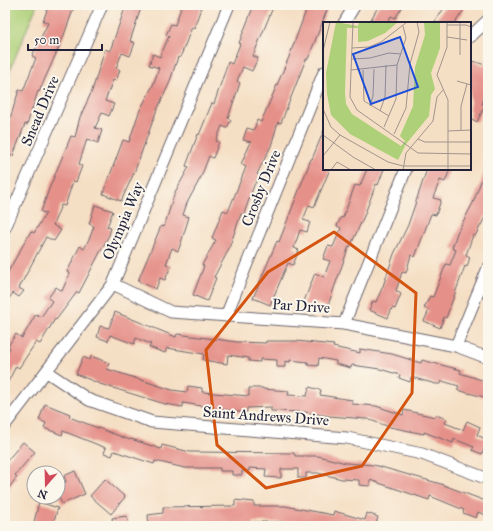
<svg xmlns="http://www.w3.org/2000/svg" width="493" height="531" viewBox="0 0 493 531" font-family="'IM FELL Great Primer',serif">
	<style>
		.green { fill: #aed078; stroke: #68795a }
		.building { fill: #e5918a }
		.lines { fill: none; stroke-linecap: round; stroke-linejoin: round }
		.street-casing { stroke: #6c646b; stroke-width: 13 }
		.street { stroke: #fff; stroke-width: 11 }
		.marked { fill: none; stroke: #d45411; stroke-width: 3; stroke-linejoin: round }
		.labels { text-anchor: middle; stroke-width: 4; stroke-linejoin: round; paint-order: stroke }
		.street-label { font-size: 15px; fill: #22223b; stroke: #fbf7ec }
		.inset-road { fill: none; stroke: #a1938d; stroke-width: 1 }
		.view { fill: #1d4ed8; fill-opacity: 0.15; stroke: #1d4ed8; stroke-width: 2 }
		.inset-edge { fill: none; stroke: #22223b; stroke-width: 2 }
	</style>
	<rect width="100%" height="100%" fill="#fbf7ec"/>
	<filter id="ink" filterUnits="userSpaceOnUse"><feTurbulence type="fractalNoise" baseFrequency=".025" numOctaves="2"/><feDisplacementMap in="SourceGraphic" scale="8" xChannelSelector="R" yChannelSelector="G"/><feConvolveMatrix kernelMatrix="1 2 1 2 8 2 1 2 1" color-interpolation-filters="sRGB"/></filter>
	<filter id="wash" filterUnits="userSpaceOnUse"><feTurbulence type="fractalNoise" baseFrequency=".012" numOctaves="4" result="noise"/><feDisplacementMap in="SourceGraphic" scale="16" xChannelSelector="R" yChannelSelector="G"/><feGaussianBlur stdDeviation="0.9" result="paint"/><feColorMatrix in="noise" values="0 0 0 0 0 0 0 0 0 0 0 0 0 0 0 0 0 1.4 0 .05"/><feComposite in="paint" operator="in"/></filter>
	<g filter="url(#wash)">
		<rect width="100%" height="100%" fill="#f5dfc4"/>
		<polygon class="green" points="5,5 37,5 5,82"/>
		<g id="blocks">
			<g class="building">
				<polygon points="49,5 69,5 74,7 63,38 39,92 38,91 27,125 25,124 13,156 11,155 5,170 5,120 9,122 19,90 23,91 36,58 32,56 48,23 43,21"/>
				<polygon points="126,5 142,5 130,41 135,43 130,56 122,53 116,68 120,70 116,81 113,80 105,101 114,104 109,116 102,113 95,128 102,130 98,143 87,139 79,164 82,166 76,182 73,181 65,206 61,205 53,225 61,230 54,241 46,237 19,288 24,291 19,297 13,293 5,304 5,277 31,231 34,233 46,213 41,212 49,189 71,136 75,137 80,117 92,91 105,49 110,51"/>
				<polygon points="182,5 202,5 194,28 192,27 180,58 178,57 169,84 156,112 134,173 121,201 103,194 123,140 129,142 139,112 153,85 159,68 149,65 153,54 160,57 169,36 166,35 171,24 175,25"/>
				<polygon points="254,5 274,5 253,56 258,58 252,71 243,67 237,81 240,83 228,118 231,120 227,128 222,126 216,141 219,142 213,158 209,156 201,177 187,203 183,215 189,217 181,243 178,251 172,248 166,264 171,266 165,280 160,278 156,289 138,281 161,226 164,227 175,192 189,167 186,166 198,134 199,135 212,103 214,104 228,62 232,64 240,44 239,43"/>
				<polygon points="308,5 329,5 308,59 306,59 281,123 278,122 271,146 257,174 260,176 254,185 244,214 241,214 228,251 214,277 216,278 207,301 193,295 204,266 202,265 216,240 212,238 223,210 228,212 246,167 241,164 251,142 243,140 247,128 254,130 257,120 261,122 289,57"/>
				<polygon points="379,5 404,5 395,18 391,16 387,23 369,23"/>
				<polygon points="446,5 467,5 455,23 434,23"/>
				<polygon points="473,61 488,66 488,88 482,104 485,105 477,122 470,118 470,69"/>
				<polygon points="324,130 324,169 330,169 314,207 309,205 303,220 310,222 307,232 300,230 294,248 299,250 293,265 288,263 270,305 253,298 277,241 279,242 311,159 312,159"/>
				<polygon points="487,165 488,212 475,236 473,235 466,255 470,257 467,267 465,266 446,318 444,317 440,328 424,321 429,310 424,308 430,296 433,297 446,264 450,265 456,250 452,248 457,233 473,203"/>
				<polygon points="367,169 384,169 378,185 376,184 364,216 350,247 349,246 327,308 316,303 314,308 303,304 315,273 324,277 330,261 323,259 328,246 333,247 341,228 337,226 341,217 343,218 355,185 360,186"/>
				<polygon points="427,169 450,169 445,182 440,180 433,198 441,200 436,215 431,214 415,257 411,255 406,273 402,272 396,291 401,294 395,309 392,308 388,318 369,310 373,301 376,302 383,286 394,254 408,225"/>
				<polygon points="95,205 113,211 107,227 111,228 109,235 79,293 77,292 56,320 55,319 40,344 36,342 19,368 16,366 5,388 5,356 10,348 8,346 16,334 22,338 36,314 41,317 52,301 48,298 56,287 62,291 70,273 67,272 80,246 84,249 90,237 94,226 89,224"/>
				<polygon points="115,312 176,337 177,334 237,342 266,343 266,341 296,341 334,345 333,347 360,353 360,349 392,354 421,363 422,360 461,370 460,373 488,382 488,398 457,390 459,386 442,381 441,384 436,384 411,377 410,382 399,378 400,375 380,369 352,365 351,368 336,364 336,361 319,358 318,366 308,365 308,362 290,360 290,362 285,361 285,367 277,367 277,360 260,359 260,362 249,361 249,358 228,355 227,364 203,360 204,354 167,348 165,353 149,347 151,344 136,338 134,344 110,335 108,341 97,337 100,326 109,328"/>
				<polygon points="91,356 109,363 107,369 172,390 187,392 188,386 202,388 202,392 249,396 249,388 263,388 263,389 289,391 288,395 307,396 309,387 321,390 320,395 352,400 352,404 376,406 403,415 404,410 435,417 436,415 447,419 445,423 463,430 467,421 480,427 477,435 488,440 482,454 472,450 474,447 454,439 453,443 424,432 424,434 390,427 367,419 329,416 304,412 271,411 271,407 247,408 247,412 239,412 183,403 183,407 165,404 100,384 76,374 83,357 90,360"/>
				<polygon points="45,404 70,414 69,417 130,440 131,439 161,449 162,445 190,452 294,453 295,456 318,456 346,463 374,465 441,484 488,502 488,516 478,512 476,518 463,513 464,510 430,496 429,500 370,480 370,486 359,485 359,480 342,479 318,473 306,473 306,478 298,478 298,469 281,469 281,478 265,477 266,469 249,468 249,471 242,471 242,475 232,475 232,471 220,471 220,468 185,468 155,461 154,464 114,451 112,456 104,453 106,448 63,431 62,435 44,428 46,423 39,420"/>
				<polygon points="23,442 35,452 15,475 17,477 5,493 5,463"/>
				<polygon points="75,471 85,494 62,504 58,495 58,485 66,482 64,476"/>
				<polygon points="105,479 125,497 111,514 90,496"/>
				<polygon points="235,500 254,502 254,506 285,506 333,515 334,511 365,520 367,513 378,517 376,524 379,526 305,526 287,522 253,522 253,525 215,523 214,525 149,526 148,515 163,513 163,507 235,506"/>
				<polygon points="39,502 58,508 52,526 33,526"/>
				<polygon points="127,516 128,526 113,526 112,518"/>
			</g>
		</g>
	</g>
	<g filter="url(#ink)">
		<use href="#blocks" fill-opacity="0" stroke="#6c646b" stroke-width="1"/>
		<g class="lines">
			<g class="street-casing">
				<g id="street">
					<polyline points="344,23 355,5"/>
					<polyline points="470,37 488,20"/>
					<polyline points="5,228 102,5"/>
					<polyline points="113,284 171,312 344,324 456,346 488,358"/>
					<polyline points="226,316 324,72"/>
					<polyline points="344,324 406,169"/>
					<polyline points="456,346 488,268"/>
					<polyline points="47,372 89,400 152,422 347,438 422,454 488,479"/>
					<polyline points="5,425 113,284 229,5"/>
				</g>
			</g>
			<use href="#street" class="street"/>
		</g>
	</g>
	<path class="marked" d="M334,232l82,61 -4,100 -50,73 -96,22 -49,-43 -11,-95 62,-78z"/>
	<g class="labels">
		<g class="street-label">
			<text transform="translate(40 111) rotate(-67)" y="5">Snead Drive</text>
			<text transform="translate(261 188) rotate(-68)" y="5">Crosby Drive</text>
			<text transform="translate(123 221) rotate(-67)" y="5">Olympia Way</text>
			<text transform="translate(301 306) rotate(4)" y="5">Par Drive</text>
			<text transform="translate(266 416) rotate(4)" y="5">Saint Andrews Drive</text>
		</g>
	</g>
	<g transform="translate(323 22)">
		<rect width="148" height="148" fill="#f5dfc4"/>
		<path d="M13,0l22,4 1,-4h39l-13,11 -17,8 -10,1v-14h-11l-2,64 1,12 6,10 49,32 4,-5 -5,-5 13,-30 2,-39 10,-32 -1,-13h16v26l-9,25 4,16 -4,6 -2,21 -23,28 -8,16 -48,-26 -19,-19 -4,-21 -1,-21z" fill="#aed078"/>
		<path class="inset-road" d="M30,0l-3,75 7,13 61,43 53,1M124,0v25l-10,28 11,25v70M137,0v33M124,3h19l5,2M124,15l20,3M29,26l17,-1 12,-5 26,-20M0,29l7,-29M29,37l18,-1 19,-5 12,1M28,48l46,-5M40,48l1,31 25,15M134,59l14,4M47,84l3,-10 1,-27M0,87l8,18 9,8 48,27 15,4h68M57,89l5,-14 1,-32M61,105l12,-28 1,-34 9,-27 -3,-12M125,109l23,-1M138,109v-25l6,-22M71,112l12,-26 4,-44 9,-32 -2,-10M0,113l30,22 23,13M95,117l7,3h46M0,134l17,-21M8,148l6,-8 14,8M80,148l3,-17 27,-32 4,-24 6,-7"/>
		<path class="view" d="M77,15l18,50 -47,17 -18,-50z"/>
		<rect width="148" height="148" class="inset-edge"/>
	</g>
	<rect width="493" height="531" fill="none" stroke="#fbf7ec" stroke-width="20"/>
	<g transform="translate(46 485) rotate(200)"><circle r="19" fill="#fbf7ec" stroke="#a4a2a5"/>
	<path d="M0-3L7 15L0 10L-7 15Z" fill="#d1495b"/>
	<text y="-6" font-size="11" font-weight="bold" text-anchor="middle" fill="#22223b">N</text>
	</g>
	<path d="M28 44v6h74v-6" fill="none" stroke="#22223b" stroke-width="2"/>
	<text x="34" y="44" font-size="12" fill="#22223b" stroke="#fbf7ec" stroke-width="3" paint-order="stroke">50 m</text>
</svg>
